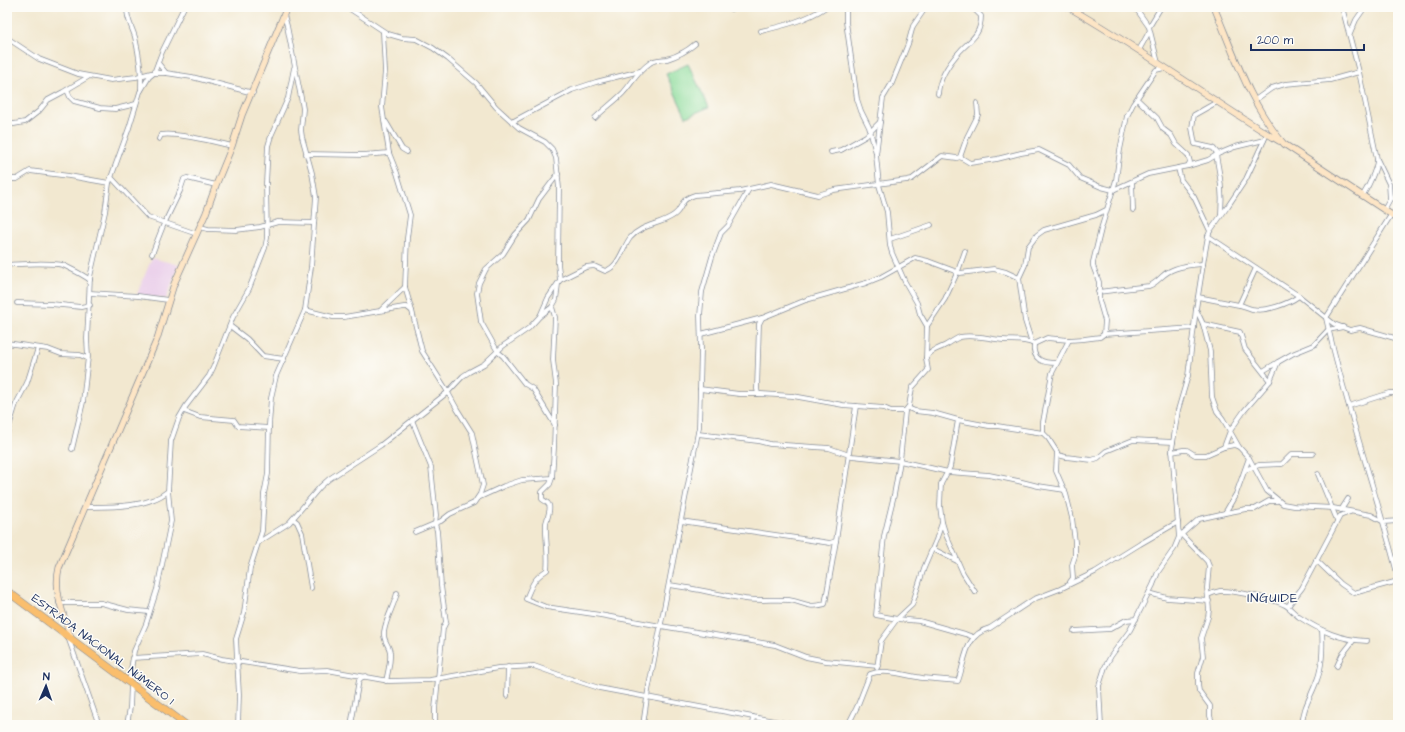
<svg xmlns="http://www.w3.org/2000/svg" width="1405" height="732" viewBox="0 0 1405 732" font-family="'Architects Daughter',sans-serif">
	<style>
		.built { fill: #ebd1eb }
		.green { fill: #8ddc9b; stroke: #54867c }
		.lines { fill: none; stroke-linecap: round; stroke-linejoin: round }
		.street-casing { stroke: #868c97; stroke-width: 5.5 }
		.secondary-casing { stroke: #868c97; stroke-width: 7 }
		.highway-casing { stroke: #868c97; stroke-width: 8 }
		.street { stroke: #fff; stroke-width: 4 }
		.secondary { stroke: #fde5c5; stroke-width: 5.5 }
		.highway { stroke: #fabe6d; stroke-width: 7 }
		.labels { text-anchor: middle; stroke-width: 3; stroke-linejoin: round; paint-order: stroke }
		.street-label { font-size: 12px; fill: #1b2f5e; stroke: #fdfcf7 }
		.neighbourhood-label { font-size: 13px; letter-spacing: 1px; fill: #1b2f5e; stroke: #fdfcf7 }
	</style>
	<rect width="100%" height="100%" fill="#fdfcf7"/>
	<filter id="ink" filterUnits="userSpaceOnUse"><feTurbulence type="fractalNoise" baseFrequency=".025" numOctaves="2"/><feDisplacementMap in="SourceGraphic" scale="8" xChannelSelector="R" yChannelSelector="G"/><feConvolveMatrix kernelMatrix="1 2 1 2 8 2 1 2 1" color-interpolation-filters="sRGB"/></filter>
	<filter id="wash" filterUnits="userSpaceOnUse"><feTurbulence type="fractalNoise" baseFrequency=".012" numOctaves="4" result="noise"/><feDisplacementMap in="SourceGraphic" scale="16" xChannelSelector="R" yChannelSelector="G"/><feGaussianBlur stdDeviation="0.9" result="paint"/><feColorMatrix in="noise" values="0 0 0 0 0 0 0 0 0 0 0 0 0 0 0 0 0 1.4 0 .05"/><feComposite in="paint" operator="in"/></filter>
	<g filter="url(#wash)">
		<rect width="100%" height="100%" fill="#f2e8d0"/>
		<polygon class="built" points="152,258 179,265 166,299 137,294"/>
		<polygon class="green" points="688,64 709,107 686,117 666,74"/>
	</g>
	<g filter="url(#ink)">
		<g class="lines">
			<g class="street-casing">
				<g id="street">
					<path d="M127,7c-1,11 5,20 8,30 4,17 7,36 6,53"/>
					<polyline points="347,7 388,34 402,38 416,39 433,48 448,59 476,83 496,107 519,128 545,142 552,149 556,158 559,188 558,264 560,280"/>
					<polyline points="730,7 731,9"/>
					<polyline points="846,7 846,22 857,99 861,111 869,127 876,153"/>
					<polyline points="1135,7 1149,27 1158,63"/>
					<polyline points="1342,7 1359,72 1377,159 1389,184 1390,199 1384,210"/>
					<polyline points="704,8 704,7"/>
					<polyline points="1149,27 1161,7"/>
					<path d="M761,31c22,-5 46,-11 65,-24"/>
					<polyline points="383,32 385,71 382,107 389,153 397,173 410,215 407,238 405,287 412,311"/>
					<polyline points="1350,34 1356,20 1365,7"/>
					<polyline points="7,38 39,59 78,74 111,80 136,77 151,73 166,73 192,77 253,93"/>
					<polyline points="1139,50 1149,32"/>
					<polyline points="158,63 166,73"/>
					<polyline points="67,90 70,97 74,101 100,108 115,109 136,104"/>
					<path d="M938,94c1,-17 11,-31 23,-44 11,-11 20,-16 20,-34l-9,-9"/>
					<polyline points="1137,99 1157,118 1163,129 1171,135 1176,144 1188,155 1190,162 1188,166"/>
					<polyline points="1255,100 1272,88 1285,84 1330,80 1359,72"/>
					<polyline points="1217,102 1194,115 1192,128 1195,144 1213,148 1218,154"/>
					<path d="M595,118c9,-9 19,-16 28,-25 9,-10 15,-22 27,-30 5,-4 11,-3 17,-4 10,-3 20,-8 28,-15"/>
					<polyline points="386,122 402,149 407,152"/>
					<polyline points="512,122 572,90 596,82 640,71"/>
					<polyline points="7,123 14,124 25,122 39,111 48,100 63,92 88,77"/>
					<path d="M159,139l2,-4c16,-3 54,7 71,11"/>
					<polyline points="831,152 841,150 866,136 880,122"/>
					<polyline points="306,154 363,155 389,153"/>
					<path d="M1216,155c4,20 7,38 5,59"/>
					<polyline points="960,157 970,163 997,159 1021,153 1039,150 1069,165 1080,178 1101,187 1113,190 1148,174 1188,166 1208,160 1218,154 1235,147 1264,140"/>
					<polyline points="1178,168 1181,180 1194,197 1210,231"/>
					<polyline points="111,177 148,217 197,234"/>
					<polyline points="7,179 17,179 30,171 69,176 109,183"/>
					<polyline points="1132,182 1133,210"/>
					<path d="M1362,196c5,-6 15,-28 15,-36"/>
					<path d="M1391,215l-65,103c19,87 50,172 72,259"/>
					<polyline points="200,227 208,229 236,230 260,227 278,222 314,223"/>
					<polyline points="1208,236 1299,296 1334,324 1350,330 1360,328 1398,339"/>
					<polyline points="890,239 931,225"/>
					<polyline points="152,254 163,226 180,191 184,179 187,178 216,185"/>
					<path d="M7,265c10,-1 50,-3 58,1 8,4 17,8 25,14"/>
					<path d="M1098,292l51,-6c8,-3 12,-10 19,-14 10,-6 23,-7 35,-8"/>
					<polyline points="90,293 138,296 168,300"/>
					<polyline points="1198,297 1239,305 1256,268"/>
					<polyline points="17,303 51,304 81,307 90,305"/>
					<path d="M1240,305c4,1 8,3 12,4 14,3 36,-5 47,-13"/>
					<path d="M552,307l3,10 -2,43 3,24 -2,64 -2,30 -2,6 -8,8v7c2,2 6,3 7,6 2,4 -2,14 -3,18 -1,17 3,30 1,47 -14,9 -15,15 -21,29l20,8 54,8 61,11 114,19 31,12 20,4 52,5"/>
					<polyline points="1196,309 1203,324 1240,332 1245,349 1270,381"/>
					<polyline points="305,310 333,317 344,317 404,307 407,307 412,311 422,351 446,389 457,409 472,433 483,485 480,494 474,503 450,514 441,521 415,532"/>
					<polyline points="381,310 405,287"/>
					<path d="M540,316l8,-18 12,-18 26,-13 8,-1 11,5c14,-4 17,-22 25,-33 12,-14 30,-13 44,-23 10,-7 4,-15 21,-20l45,-4 31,-7 47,11 16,-5 73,-10 5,-1 30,-23 15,2 3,-1 7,-20 11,-22 -1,-12"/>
					<polyline points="1203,324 1210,351 1212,397 1217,411 1223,419 1239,447"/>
					<polyline points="230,326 247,339 263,356 284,359"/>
					<polyline points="927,326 945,299 958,271 965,251"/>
					<polyline points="701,334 762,318"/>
					<polyline points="1104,334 1105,321 1099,300 1099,282 1093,266 1093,262 1101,229 1116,180 1120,150 1127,116 1133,104 1154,73 1156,70 1164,68"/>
					<polyline points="1069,340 1052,373 1043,422 1043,433 1048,438 1057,452 1056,471 1066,494 1072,518 1075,542 1075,556 1072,565 1073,578 1070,582"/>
					<polyline points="7,343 48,349 61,354 80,355 87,358"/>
					<polyline points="1032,343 1025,321 1019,278 1025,265 1028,247 1037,235 1044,230 1096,215 1106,210"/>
					<path d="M1034,344c-2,16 9,19 22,19"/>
					<path d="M926,358c5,-8 10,-8 18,-12 5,-2 10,-7 16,-9 14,-3 29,2 43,3 11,1 21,-1 31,4l13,-6 22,2 15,-1 16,-2 4,-3 90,-6"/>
					<polyline points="1263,371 1278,362"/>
					<polyline points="700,389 739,394 761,394 793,396 843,405 884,408 891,411 905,411 909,406 912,388 928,370 926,358 927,326 920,314 917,303 905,282 892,253 890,246 887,212 879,185 876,155 883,98 892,83 908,44 913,26 926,7"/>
					<polyline points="758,394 757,389 759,324 762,318 806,300 866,283 881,277 915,258 928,261 960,273 994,269 1006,272 1019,278"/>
					<polyline points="1349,406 1390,393 1394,393 1398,397"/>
					<polyline points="908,408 915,411 933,413 958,420 950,467 941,484 940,506 942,522 946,535 963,573 975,592"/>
					<polyline points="184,411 200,417 234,420 238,426 269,428"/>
					<polyline points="905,411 900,461 894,495 884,536 876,615 897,619 919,621 965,634 973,637"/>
					<polyline points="412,420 431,467 436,515 435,524 437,531 441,586 446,622 443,628 435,709 435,725"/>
					<polyline points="958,420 989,426 997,426 1043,433"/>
					<polyline points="555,425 533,389 525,384 503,356 498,352 494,345 481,322 477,293 479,283 486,269 503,254 515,235 529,220 539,199 558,174"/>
					<polyline points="7,433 16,404 27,383 38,348"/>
					<polyline points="698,434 758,441 770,444 829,448 852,456 900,461 948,472 989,475 1018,481 1038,486 1065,490"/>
					<polyline points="1224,447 1230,431 1244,411 1270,381 1278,362 1292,354 1314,345 1328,330 1343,327"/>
					<polyline points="72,449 83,402 88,357 87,339 90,277 105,212 109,183 129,128 140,92 149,77 154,73 162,52 184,7"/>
					<polyline points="1172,452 1183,450 1187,450 1195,455 1206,455 1224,447 1234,445 1239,447 1249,458 1267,491 1283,504 1294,506 1333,508 1371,515 1384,522 1398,521"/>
					<polyline points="1058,455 1066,457 1092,460 1098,458 1106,451 1133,440 1173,442"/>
					<polyline points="1245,470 1259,465 1282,464 1292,454 1313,454"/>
					<polyline points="1318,474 1337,520"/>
					<polyline points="478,498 504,486 522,480 552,478"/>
					<path d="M85,507c25,0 63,1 83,-16"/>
					<polyline points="1341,510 1348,499"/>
					<polyline points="1225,513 1246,509 1255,509 1269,501 1277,501"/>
					<polyline points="293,519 297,522 302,533 311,588"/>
					<polyline points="681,521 830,543 836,541"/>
					<polyline points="1179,532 1207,561 1209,566 1207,588 1209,610 1208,617 1201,638 1203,656 1198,673 1198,685 1199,691 1210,706 1210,716 1213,725"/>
					<polyline points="1182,534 1199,519 1225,513 1236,494 1249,458"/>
					<polyline points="259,542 289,523 320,487 329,479 381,445 448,392 463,376 469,372 484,364 503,346 529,328 540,316 552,307 556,300 558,284"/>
					<polyline points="933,549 957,561"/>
					<polyline points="1316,560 1341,584 1354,593 1398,581"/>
					<path d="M669,585c26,3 51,10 76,14 15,2 29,0 44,1 15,2 18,9 36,4l11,-63 20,-135"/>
					<polyline points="1149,593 1167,598 1209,601"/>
					<path d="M1208,595c4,-2 7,-3 12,-4 13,-1 53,8 65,14 4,2 9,8 14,12 22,14 41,23 68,24"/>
					<polyline points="59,603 101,603 128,610 149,612"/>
					<polyline points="1288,606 1302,588 1340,516 1350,512"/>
					<polyline points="1074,631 1110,629 1126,620 1136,619"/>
					<polyline points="68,637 99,725"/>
					<polyline points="132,658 202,654 222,659 300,671 327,670 389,681 430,680 498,668 534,666 565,677 599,688 796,725"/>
					<polyline points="1337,666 1342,655 1353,641"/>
					<polyline points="877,668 881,641 897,619 912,605 924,568 936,540 942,523"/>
					<path d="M386,681c2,-9 5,-20 4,-29 -1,-8 -7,-10 -6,-20 2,-14 10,-26 13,-39"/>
					<polyline points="129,682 134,651 146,624 157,589 171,521 168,491 171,441 179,418 186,406 209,376 213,368 233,317 249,289 265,248 267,238 266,183 268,146 271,136 288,98 294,68"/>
					<polyline points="507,696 508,667"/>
					<polyline points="127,725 130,707 131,684"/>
					<polyline points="238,725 239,695 236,639 244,613 250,568 262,531 264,494 268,474 269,425 271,398 276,376 305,310 311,267 316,197 312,173 302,137 301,130 303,109 302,103 287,26 284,15"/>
					<polyline points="351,725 359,680 361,678 366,676"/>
					<polyline points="643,725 648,691 699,427 701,349 700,316 702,292 712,257 721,233 728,226 749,189"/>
					<polyline points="752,725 753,717"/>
					<path d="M848,725l9,-18 13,-33c16,-6 36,2 53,4 12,1 24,2 35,3 8,-21 6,-46 32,-53l44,-29 26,-10 35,-17 45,-28 38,-22"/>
					<polyline points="1101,725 1099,686 1105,667 1111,656 1130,630 1153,585 1158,572 1174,549 1179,537 1172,449 1178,410 1188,376 1196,309 1204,258 1208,236 1210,231 1228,206 1246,179 1267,134"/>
					<path d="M1302,725c1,-18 9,-28 15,-45 6,-15 6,-33 5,-50"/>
				</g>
			</g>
			<g class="secondary-casing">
				<g id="secondary">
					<path d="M1068,7c72,41 140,91 211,134"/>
					<path d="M1214,7c20,47 36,98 70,137l114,75"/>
					<path d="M71,638c-7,-23 -18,-46 -12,-70l98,-229 17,-55 32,-71 10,-28 16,-39 10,-31 45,-108"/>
				</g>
			</g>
			<g class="highway-casing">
				<polyline id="highway" points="7,591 186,725"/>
			</g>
			<use href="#street" class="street"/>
			<use href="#secondary" class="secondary"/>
			<use href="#highway" class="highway"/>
		</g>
	</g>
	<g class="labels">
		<g class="street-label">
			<text transform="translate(103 649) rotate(37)" y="4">ESTRADA NACIONAL NÚMERO 1</text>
		</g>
		<g class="neighbourhood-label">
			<text x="1273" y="602">INGUIDE</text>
		</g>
	</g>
	<rect width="1405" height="732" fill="none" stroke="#fdfcf7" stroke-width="24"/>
	<g transform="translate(46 686) rotate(2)" stroke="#fdfcf7" stroke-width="3" paint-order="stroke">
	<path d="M0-3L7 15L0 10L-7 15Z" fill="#1b2f5e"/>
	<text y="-6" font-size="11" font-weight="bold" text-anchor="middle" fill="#1b2f5e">N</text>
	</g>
	<path d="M1251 44v6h113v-6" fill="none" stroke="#1b2f5e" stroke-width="2"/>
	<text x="1257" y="44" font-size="12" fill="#1b2f5e" stroke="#fdfcf7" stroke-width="3" paint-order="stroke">200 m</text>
</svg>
